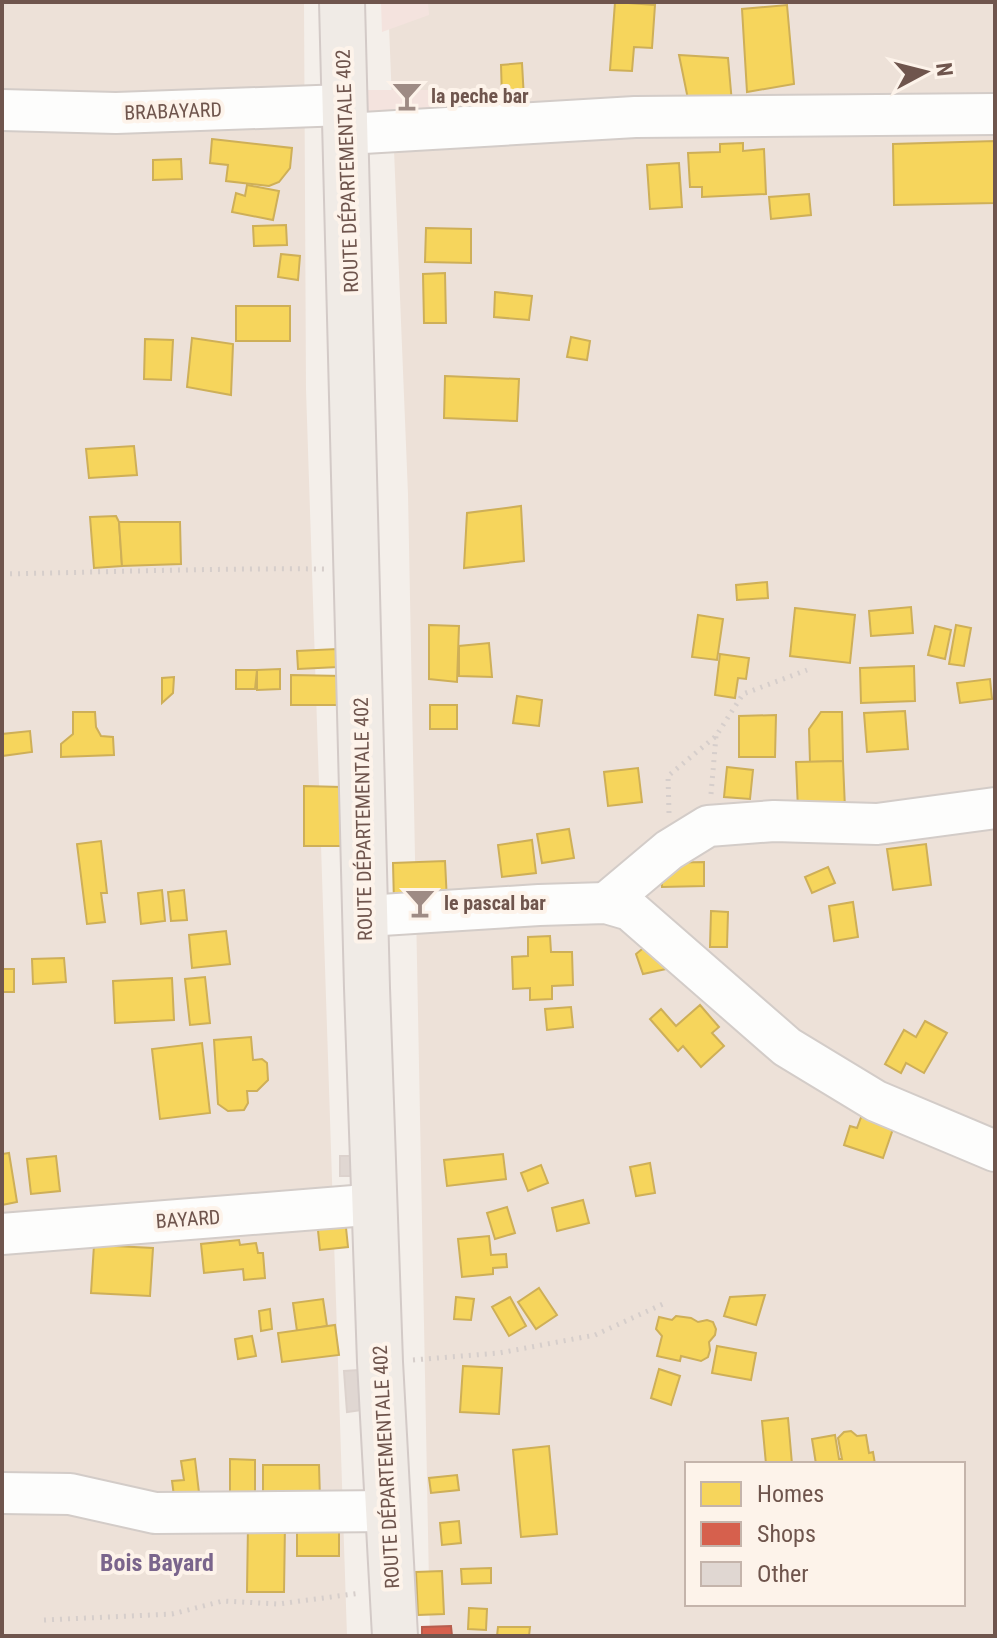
<svg xmlns="http://www.w3.org/2000/svg" width="997" height="1638" viewBox="0 0 997 1638" font-family="'Roboto Condensed',sans-serif">
	<style>
		.residential { fill: #ede1d8; fill-rule: evenodd }
		.commercial { fill: #f4e3de }
		.homes { fill: #f6d55c; stroke: #ceaf58; stroke-width: 2 }
		.shops { fill: #d6604d; stroke: #b75d4d; stroke-width: 2 }
		.building { fill: #e0d7d2; stroke: #dcd2cd; stroke-width: 2 }
		.lines { fill: none; stroke-linecap: round; stroke-linejoin: round }
		.minor-casing { stroke: #d3ccc8; stroke-width: 44 }
		.major-casing { stroke: #d3cac7; stroke-width: 48 }
		.path { stroke: #d6cecb; stroke-width: 5; stroke-dasharray: 2 6; stroke-linecap: butt }
		.minor { stroke: #fdfdfc; stroke-width: 40 }
		.major { stroke: #f0ebe6; stroke-width: 44 }
		.labels { text-anchor: middle; stroke-width: 8; stroke-linejoin: round; paint-order: stroke }
		.poi-label { font-size: 20px; font-weight: bold; fill: #6f554d; stroke: #fdf3ea; text-anchor: start }
		.street-label { font-size: 20px; fill: #6f554d; stroke: #fdf3ea }
		.quarter-label { font-size: 24px; font-weight: bold; fill: #7a658c; stroke: #fdf3ea }
	</style>
	<rect width="100%" height="100%" fill="#f4efea"/>
	<g class="residential">
		<polygon points="2,2 304,2 306,389 347,1636 2,1636"/>
		<path d="M388,2h607v1634h-565l-22,-1142zM687,1464h276v140h-276z"/>
	</g>
	<g class="commercial">
		<polygon points="381,2 428,2 429,15 382,32"/>
		<polygon points="367,90 436,90 439,116 364,119"/>
	</g>
	<g class="homes">
		<polygon points="615,2 655,5 652,48 634,47 632,71 610,70"/>
		<polygon points="787,5 794,84 747,92 742,9"/>
		<polygon points="679,55 728,58 732,103 689,104"/>
		<polygon points="522,63 524,99 502,98 501,65"/>
		<polygon points="212,139 292,148 290,168 279,182 269,186 226,181 228,165 210,163"/>
		<polygon points="995,141 995,203 894,205 893,144"/>
		<polygon points="743,143 743,151 764,149 766,194 702,197 702,187 690,187 688,153 720,152 720,144"/>
		<polygon points="181,159 182,179 153,180 153,160"/>
		<polygon points="679,163 682,207 650,209 647,165"/>
		<polygon points="247,185 279,191 273,220 232,212 236,193 245,196"/>
		<polygon points="809,194 811,215 771,219 769,197"/>
		<polygon points="286,225 287,245 254,246 253,226"/>
		<polygon points="426,228 471,229 471,263 425,262"/>
		<polygon points="281,254 300,256 298,280 278,277"/>
		<polygon points="445,273 446,323 424,323 423,274"/>
		<polygon points="495,292 532,296 529,320 494,317"/>
		<rect x="236" y="306" width="54" height="35"/>
		<polygon points="571,337 590,341 587,360 567,357"/>
		<polygon points="192,338 233,344 231,395 187,387"/>
		<polygon points="145,339 173,340 171,380 144,379"/>
		<polygon points="445,376 519,379 517,421 444,418"/>
		<polygon points="134,446 137,475 89,478 86,449"/>
		<polygon points="521,506 524,561 464,568 467,513"/>
		<polygon points="116,516 119,522 122,566 94,568 90,517"/>
		<polygon points="119,522 180,522 181,564 122,566"/>
		<polygon points="767,582 768,598 737,600 736,585"/>
		<polygon points="911,607 913,633 871,636 869,611"/>
		<polygon points="795,608 855,615 850,663 790,656"/>
		<polygon points="698,615 723,619 717,660 692,657"/>
		<polygon points="429,625 459,626 457,682 429,679"/>
		<polygon points="956,625 971,628 964,666 949,664"/>
		<polygon points="935,626 951,630 945,659 928,655"/>
		<polygon points="489,643 492,677 459,676 459,646"/>
		<polygon points="337,649 338,667 298,669 297,651"/>
		<polygon points="720,654 749,658 746,679 738,678 735,698 715,695"/>
		<polygon points="914,666 915,701 861,703 860,668"/>
		<polygon points="280,669 280,689 257,690 257,670"/>
		<polygon points="236,670 257,670 255,689 236,689"/>
		<polygon points="291,675 343,676 343,705 291,705"/>
		<polygon points="174,677 173,693 162,703 162,678"/>
		<polygon points="990,679 992,699 960,703 957,683"/>
		<polygon points="517,696 542,700 539,726 513,723"/>
		<rect x="430" y="705" width="27" height="24"/>
		<polygon points="905,711 908,749 867,752 864,713"/>
		<polygon points="73,712 95,712 96,727 101,736 113,737 114,755 61,757 61,744 73,734"/>
		<polygon points="821,712 842,712 843,761 810,762 809,729"/>
		<polygon points="776,715 775,757 739,757 739,716"/>
		<polygon points="30,731 32,752 2,756 2,734"/>
		<polygon points="843,761 845,809 798,810 796,762"/>
		<polygon points="727,767 753,770 750,799 724,797"/>
		<polygon points="638,768 642,802 608,806 604,772"/>
		<polygon points="304,786 341,787 342,846 304,846"/>
		<polygon points="569,829 574,858 542,863 537,834"/>
		<polygon points="532,840 536,873 502,877 498,845"/>
		<polygon points="101,841 107,893 101,893 105,922 87,924 77,844"/>
		<polygon points="926,844 931,885 893,890 887,849"/>
		<polygon points="445,861 447,901 394,903 393,863"/>
		<polygon points="704,862 704,886 662,887 661,863"/>
		<polygon points="828,867 835,883 812,893 805,877"/>
		<polygon points="162,890 165,921 141,924 138,893"/>
		<polygon points="184,890 187,920 171,921 168,892"/>
		<polygon points="853,902 858,937 834,941 829,906"/>
		<polygon points="711,911 728,912 727,947 710,947"/>
		<polygon points="226,931 230,964 192,968 189,935"/>
		<polygon points="550,936 551,952 572,952 573,985 552,986 552,999 530,1000 530,988 513,989 512,957 528,956 528,937"/>
		<polygon points="647,945 660,954 666,969 643,974 636,954"/>
		<polygon points="64,958 66,982 33,984 32,959"/>
		<rect x="2" y="969" width="12" height="23"/>
		<polygon points="205,977 210,1023 190,1025 185,979"/>
		<polygon points="172,978 174,1020 115,1023 113,981"/>
		<polygon points="700,1005 719,1027 712,1033 724,1046 701,1067 683,1046 678,1051 650,1019 661,1009 676,1026"/>
		<polygon points="571,1007 573,1027 547,1030 545,1009"/>
		<polygon points="925,1021 947,1033 924,1073 906,1063 901,1073 885,1064 904,1030 916,1037"/>
		<polygon points="251,1037 253,1060 262,1059 267,1063 268,1080 257,1091 247,1091 248,1103 244,1110 228,1111 218,1104 214,1040"/>
		<polygon points="202,1043 210,1113 160,1119 152,1049"/>
		<polygon points="863,1112 895,1123 883,1158 844,1145 850,1126 857,1128"/>
		<polygon points="9,1153 17,1202 2,1205 2,1154"/>
		<polygon points="503,1154 506,1179 447,1186 444,1160"/>
		<polygon points="56,1156 60,1191 31,1194 27,1159"/>
		<polygon points="650,1163 655,1193 636,1196 630,1167"/>
		<polygon points="541,1165 548,1183 528,1191 521,1173"/>
		<polygon points="583,1200 589,1223 557,1231 552,1208"/>
		<polygon points="507,1207 515,1233 495,1239 487,1213"/>
		<polygon points="345,1218 348,1247 320,1250 317,1221"/>
		<polygon points="489,1236 491,1255 506,1254 507,1267 493,1268 493,1274 462,1277 458,1239"/>
		<polygon points="239,1240 240,1245 256,1243 258,1253 263,1253 265,1278 244,1280 243,1269 204,1273 201,1244"/>
		<polygon points="94,1245 153,1248 150,1296 91,1293"/>
		<polygon points="539,1288 557,1315 536,1329 518,1302"/>
		<polygon points="765,1295 756,1325 724,1316 730,1297"/>
		<polygon points="456,1297 474,1299 471,1320 454,1319"/>
		<polygon points="510,1297 526,1326 509,1336 492,1307"/>
		<polygon points="323,1299 327,1326 297,1331 293,1303"/>
		<polygon points="270,1309 272,1329 261,1331 259,1311"/>
		<polygon points="676,1316 691,1318 698,1322 707,1320 713,1322 716,1329 715,1335 709,1342 710,1350 708,1357 701,1361 681,1356 680,1361 657,1356 662,1336 656,1329 659,1317 672,1320"/>
		<polygon points="335,1325 339,1355 282,1362 278,1333"/>
		<polygon points="252,1336 256,1356 238,1359 235,1339"/>
		<polygon points="717,1346 756,1353 751,1380 712,1373"/>
		<polygon points="463,1366 502,1368 499,1414 460,1412"/>
		<polygon points="659,1369 680,1376 671,1405 651,1398"/>
		<polygon points="788,1418 792,1464 766,1464 762,1421"/>
		<polygon points="851,1431 857,1436 866,1435 869,1453 873,1452 875,1464 816,1464 812,1439 835,1435 839,1459 842,1459 838,1438 844,1432"/>
		<polygon points="549,1446 557,1534 521,1537 513,1450"/>
		<polygon points="195,1459 200,1501 175,1504 172,1481 184,1480 181,1461"/>
		<polygon points="230,1459 255,1460 255,1500 230,1499"/>
		<polygon points="263,1465 319,1465 320,1499 263,1499"/>
		<polygon points="457,1475 459,1490 431,1493 429,1478"/>
		<polygon points="459,1521 461,1543 442,1545 440,1523"/>
		<polygon points="248,1524 285,1524 284,1592 247,1592"/>
		<rect x="297" y="1526" width="42" height="30"/>
		<polygon points="491,1568 491,1583 462,1584 461,1569"/>
		<polygon points="442,1571 444,1614 418,1615 416,1572"/>
		<polygon points="469,1608 487,1609 486,1630 468,1629"/>
		<polygon points="498,1627 530,1627 529,1636 497,1636"/>
	</g>
	<polygon class="shops" points="451,1626 452,1636 422,1636 422,1627"/>
	<g class="building">
		<polygon points="340,1156 355,1156 356,1176 340,1176"/>
		<polygon points="359,1370 362,1410 347,1412 344,1371"/>
	</g>
	<g class="lines">
		<g class="minor-casing">
			<g id="minor">
				<polyline points="2,110 116,113 345,105"/>
				<polyline points="346,134 635,117 995,114"/>
				<polyline points="606,903 669,850 708,826 774,821 877,824 995,808"/>
				<polyline points="366,916 539,905 606,903 630,910 787,1047 876,1101 995,1151"/>
				<polyline points="2,1234 354,1206 374,1201"/>
				<polyline points="2,1493 70,1494 155,1513 388,1511"/>
			</g>
		</g>
		<g class="major-casing">
			<polyline id="major" points="342,2 367,988 380,1362 395,1636"/>
		</g>
		<g class="path">
			<path d="M2,574c108,-2 215,-6 323,-5"/>
			<polyline points="711,794 716,736"/>
			<polyline points="669,813 668,776 716,736 743,694 807,670"/>
			<polyline points="413,1360 499,1353 595,1335 663,1304"/>
			<polyline points="44,1620 172,1614 223,1601 278,1604 361,1593"/>
		</g>
		<use href="#minor" class="minor"/>
		<use href="#major" class="major"/>
	</g>
	<defs>
		<g id="bar-bare" transform="scale(2.4)"><path d="M-6-5H6L.8 .8V4.5H3.5V6h-7V4.5H-.8V.8Z" fill="#9e8b84" stroke="#fdf3ea" stroke-width="2.5" paint-order="stroke"/></g>
	</defs>
	<g fill-rule="evenodd">
		<use href="#bar-bare" x="407" y="96"/>
		<use href="#bar-bare" x="420" y="903"/>
	</g>
	<g class="labels">
		<g class="poi-label">
			<text x="431" y="103">la peche bar</text>
			<text x="444" y="910">le pascal bar</text>
		</g>
		<g class="street-label">
			<text transform="translate(173 111) rotate(-2)" y="7">BRABAYARD</text>
			<text transform="translate(347 171) rotate(-92)" y="7">ROUTE DÉPARTEMENTALE 402</text>
			<text transform="translate(363 819) rotate(-91)" y="7">ROUTE DÉPARTEMENTALE 402</text>
			<text transform="translate(188 1219) rotate(-4)" y="7">BAYARD</text>
			<text transform="translate(386 1467) rotate(-93)" y="7">ROUTE DÉPARTEMENTALE 402</text>
		</g>
		<g class="quarter-label">
			<text x="157" y="1571">Bois Bayard</text>
		</g>
	</g>
	<rect width="997" height="1638" fill="none" stroke="#6f554d" stroke-width="8"/>
	<rect x="685" y="1462" width="280" height="144" fill="#fdf3ea" stroke="#c4b4ab" stroke-width="2"/>
	<rect x="701" y="1482" width="40" height="24" fill="#f6d55c" stroke="#c4b4ab" stroke-width="2"/>
	<text x="757" y="1502" font-size="24" fill="#6f554d">Homes</text>
	<rect x="701" y="1522" width="40" height="24" fill="#d6604d" stroke="#c4b4ab" stroke-width="2"/>
	<text x="757" y="1542" font-size="24" fill="#6f554d">Shops</text>
	<rect x="701" y="1562" width="40" height="24" fill="#e0d7d2" stroke="#c4b4ab" stroke-width="2"/>
	<text x="757" y="1582" font-size="24" fill="#6f554d">Other</text>
	<g transform="translate(925 72) rotate(83)" stroke="#fdf3ea" stroke-width="6" paint-order="stroke">
	<path d="M0-6L14 30L0 20L-14 30Z" fill="#6f554d"/>
	<text y="-12" font-size="22" font-weight="bold" text-anchor="middle" fill="#6f554d">N</text>
	</g>
</svg>
